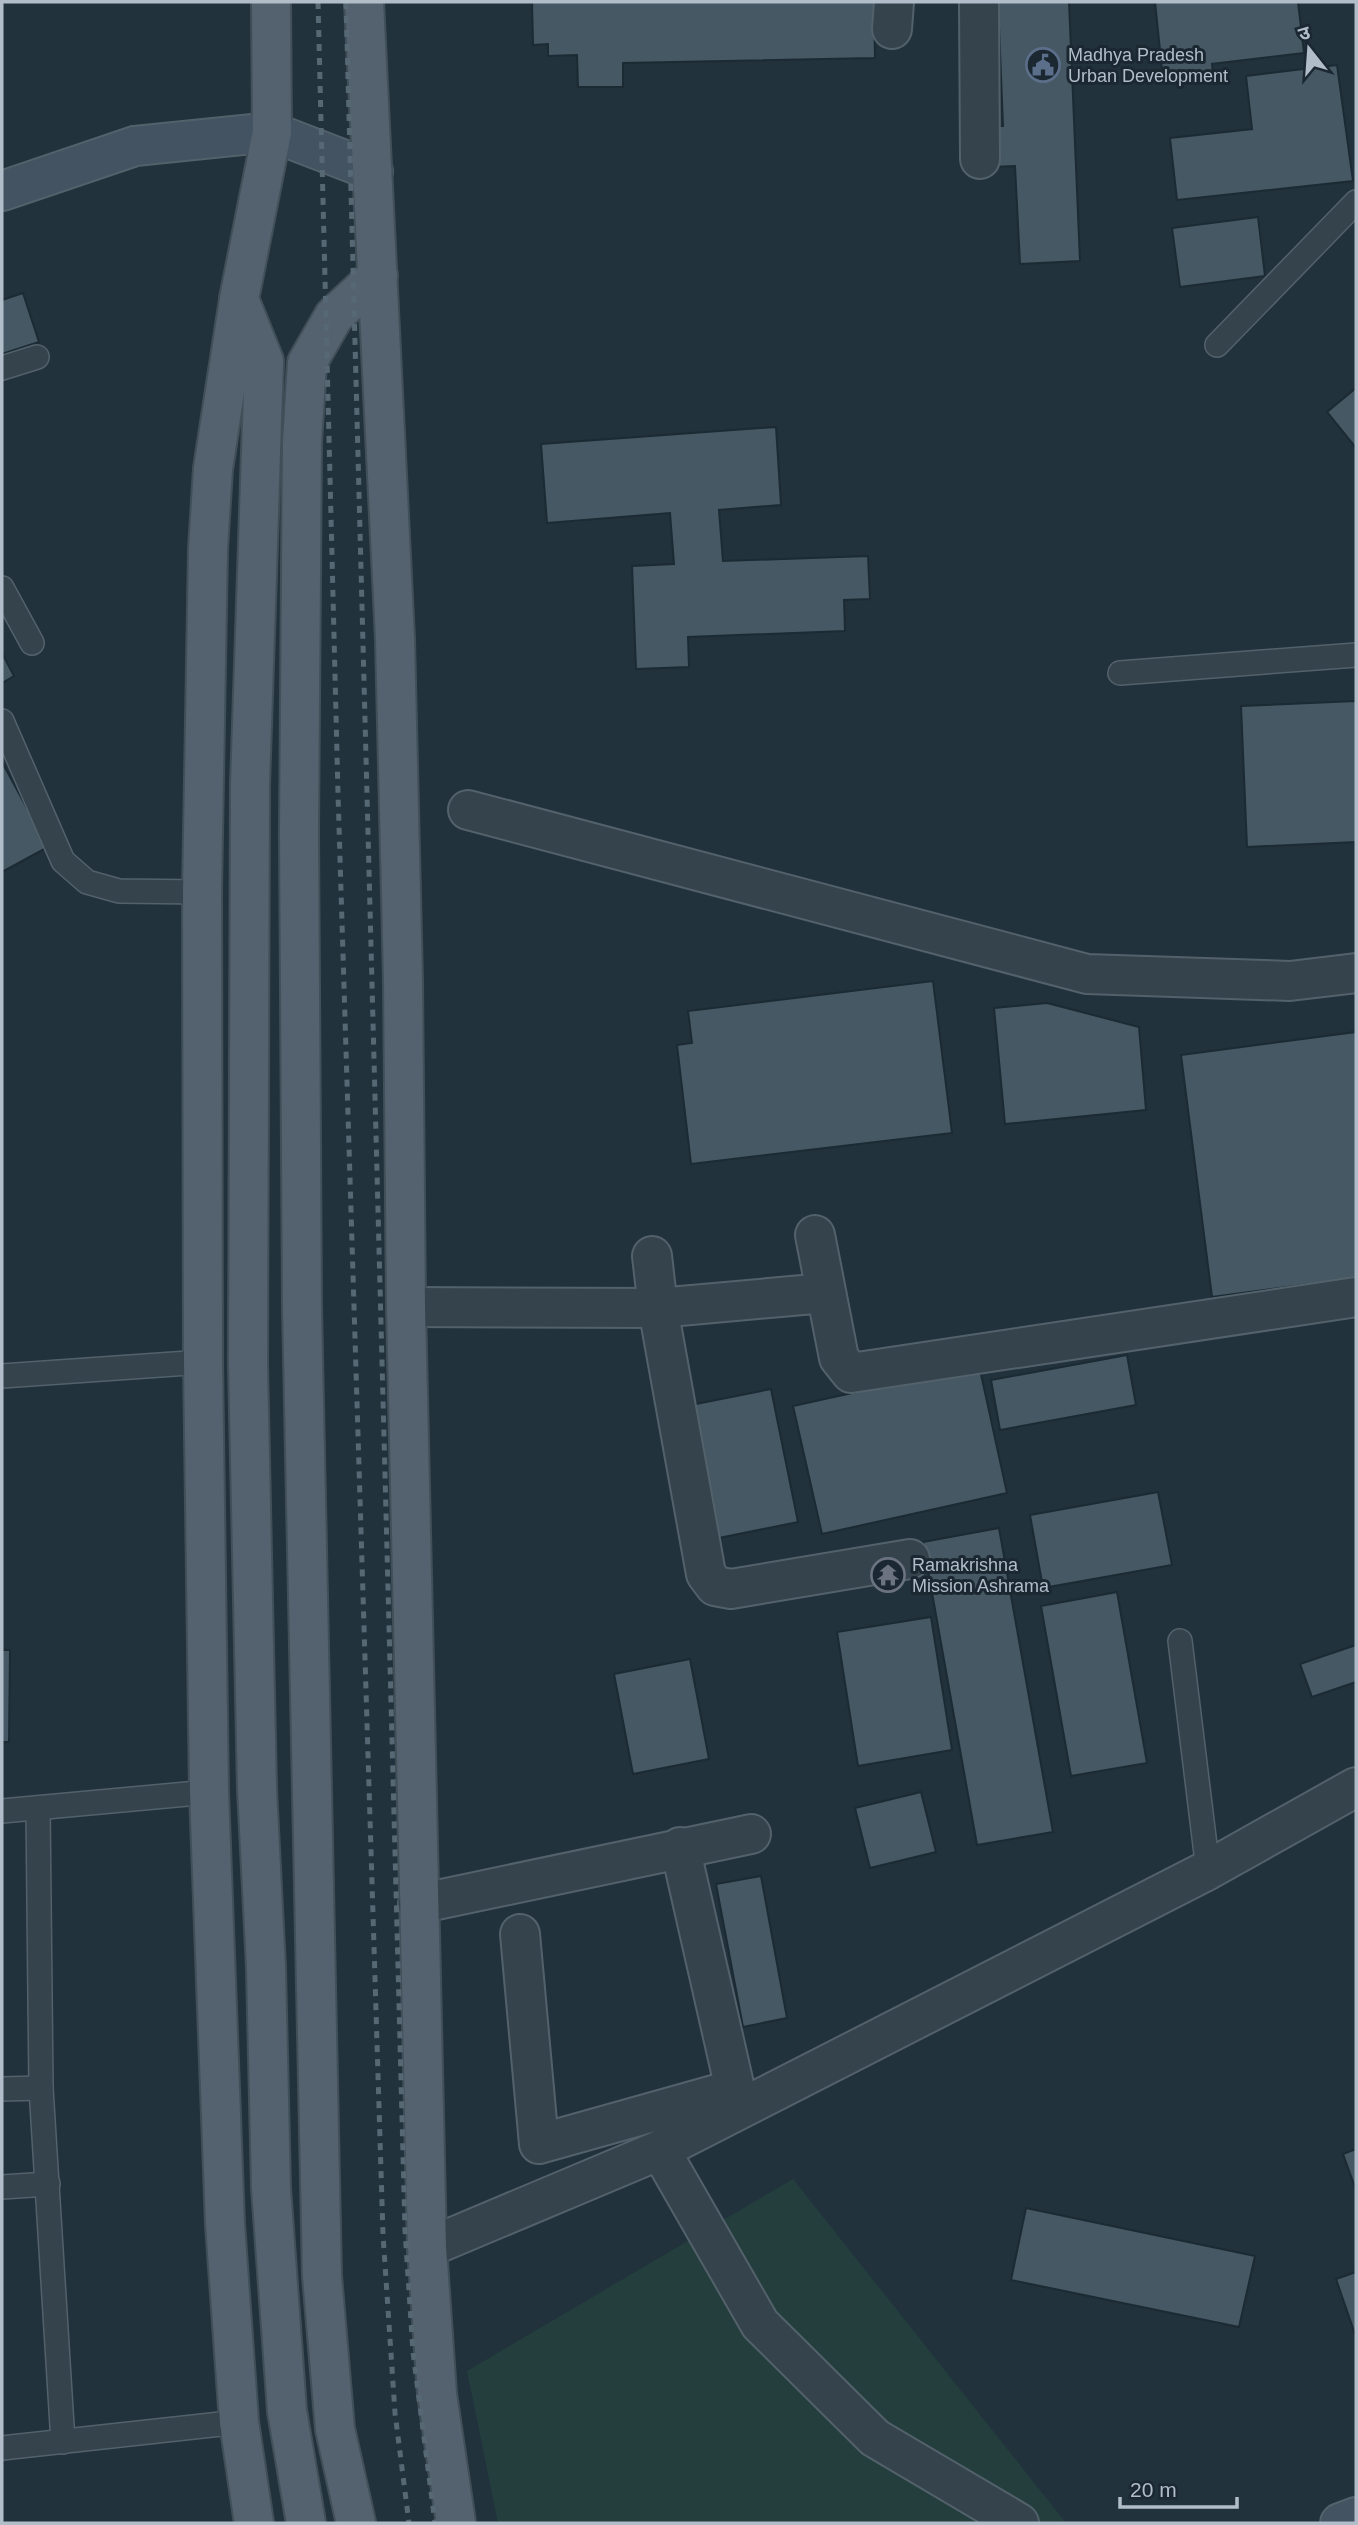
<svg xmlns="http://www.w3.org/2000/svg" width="1358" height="2525" viewBox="0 0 1358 2525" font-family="Arial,'Noto Sans Devanagari',sans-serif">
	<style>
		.green { fill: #233e3d }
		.building { fill: #455864; stroke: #1c2a34; stroke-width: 2 }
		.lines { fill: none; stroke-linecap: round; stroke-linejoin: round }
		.lane-casing { stroke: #53616b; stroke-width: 26 }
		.street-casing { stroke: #53616b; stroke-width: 42 }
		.secondary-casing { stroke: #53616b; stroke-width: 42 }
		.primary-casing { stroke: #414f59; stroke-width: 42 }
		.lane { stroke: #35434d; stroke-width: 23 }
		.street { stroke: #35434d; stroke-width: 38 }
		.secondary { stroke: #435361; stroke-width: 38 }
		.primary { stroke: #53626e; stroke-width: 38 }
		.rail { stroke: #576875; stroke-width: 5; stroke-dasharray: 7 7; stroke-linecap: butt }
		.labels { text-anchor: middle; stroke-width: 6; stroke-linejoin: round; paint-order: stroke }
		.poi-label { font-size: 18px; fill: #b1bec9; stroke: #1b2832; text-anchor: start }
	</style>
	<rect width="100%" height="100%" fill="#21323d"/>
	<polygon class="green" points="793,2179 1066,2523 498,2523 467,2371"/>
	<g class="building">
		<polygon points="532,2 874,2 875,58 623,63 623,87 578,87 577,55 548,56 548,44 533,45"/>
		<polygon points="998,2 1069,2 1080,261 1020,264 1015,166 991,167 989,126 1003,126"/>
		<polygon points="1155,2 1298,2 1304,53 1212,64 1213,74 1163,79"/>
		<polygon points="1337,65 1353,181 1177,200 1170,138 1252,129 1246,76"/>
		<polygon points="1258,217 1265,276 1180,287 1172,228"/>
		<polygon points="23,293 39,342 2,354 2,300"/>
		<polygon points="1356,388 1356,448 1327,412"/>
		<polygon points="776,427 781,505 719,510 723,561 868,556 870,599 844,600 845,631 688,637 689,667 636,669 632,566 674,564 670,513 547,523 541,444"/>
		<polygon points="2,653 14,676 2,683"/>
		<polygon points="1356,701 1356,842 1247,847 1241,706"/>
		<polygon points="2,762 48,847 2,872"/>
		<polygon points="933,981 952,1133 691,1164 677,1045 692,1043 688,1011"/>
		<polygon points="1047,1003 1139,1027 1146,1110 1005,1124 994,1008"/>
		<polygon points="1356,1032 1356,1278 1212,1297 1181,1055"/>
		<polygon points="1127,1355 1136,1405 1000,1430 991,1380"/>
		<polygon points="979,1365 1007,1493 822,1534 793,1406"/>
		<polygon points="771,1389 798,1522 719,1538 691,1405"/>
		<polygon points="1158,1492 1172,1565 1043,1588 1030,1515"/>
		<polygon points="999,1528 1053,1832 977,1845 923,1542"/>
		<polygon points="1117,1592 1147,1763 1071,1776 1041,1606"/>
		<polygon points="931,1617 952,1750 858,1766 837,1632"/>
		<polygon points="1356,1645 1356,1682 1312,1697 1300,1664"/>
		<polygon points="2,1650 10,1650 9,1742 2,1742"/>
		<polygon points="690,1659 709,1759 633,1774 614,1674"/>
		<polygon points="921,1792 936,1852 870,1868 855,1808"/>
		<polygon points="761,1876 787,2018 743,2027 716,1884"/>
		<polygon points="1356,2149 1356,2190 1343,2154"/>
		<polygon points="1026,2208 1255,2256 1239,2327 1011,2280"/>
		<polygon points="1356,2272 1356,2337 1336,2279"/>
	</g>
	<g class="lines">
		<g class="lane-casing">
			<g id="lane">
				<polyline points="1217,345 1356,202"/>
				<polyline points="2,368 37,357"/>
				<polyline points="2,588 32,643"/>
				<polyline points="1120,673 1356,655"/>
				<polyline points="2,721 63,861 87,882 119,891 202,892"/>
				<polyline points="2,1376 203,1362"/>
				<polyline points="1180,1641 1208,1870"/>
				<polyline points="38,1808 41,2088 63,2442"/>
				<polyline points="2,1811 209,1792"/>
				<polyline points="2,2089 41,2088"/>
				<polyline points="2,2187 48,2184"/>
				<polyline points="2,2448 239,2422"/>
			</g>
		</g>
		<g class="street-casing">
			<g id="street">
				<polyline points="979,2 980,159"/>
				<polyline points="892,29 894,2"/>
				<polyline points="468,810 1087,974 1290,981 1356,973"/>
				<polyline points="815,1235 839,1358 851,1373 1356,1297"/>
				<polyline points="652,1256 658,1308 706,1574 715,1586 731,1589 910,1559"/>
				<polyline points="406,1307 658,1308 825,1293"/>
				<polyline points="418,1904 751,1834"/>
				<polyline points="520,1934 539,2144 735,2089 680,1847"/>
				<polyline points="660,2150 760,2324 875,2438 1019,2523"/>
				<polyline points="427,2248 660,2150 1208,1870 1356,1787"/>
			</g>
		</g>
		<g class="secondary-casing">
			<g id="secondary">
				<polyline points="2,191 135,146 272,132 373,171"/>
				<polyline points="1340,2523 1356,2517"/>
			</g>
		</g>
		<g class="primary-casing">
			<g id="primary">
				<polyline points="271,2 272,132 239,299 264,361 250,785 248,1364 257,1789 266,1968 271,2188 287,2411 306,2523"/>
				<polyline points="364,2 395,639 403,980 406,1307 427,2248 437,2394 456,2523"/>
				<polyline points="239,300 213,469 208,549 202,892 203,1362 209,1792 225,2224 239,2422 254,2523"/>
				<polyline points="356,2523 335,2429 322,2276 302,1307 299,832 302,442 307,363 334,316 378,275"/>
			</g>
		</g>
		<use href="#lane" class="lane"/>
		<use href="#street" class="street"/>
		<use href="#secondary" class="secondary"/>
		<use href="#primary" class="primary"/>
		<g class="rail">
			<polyline points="318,2 338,794 383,2235 395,2413 409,2523"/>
			<polyline points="346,2 405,2230 413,2352 435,2523"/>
		</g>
	</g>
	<defs>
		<g id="civic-ring" transform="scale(1.75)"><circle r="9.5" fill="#1b2832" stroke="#5c6f8a" stroke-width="1.5"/><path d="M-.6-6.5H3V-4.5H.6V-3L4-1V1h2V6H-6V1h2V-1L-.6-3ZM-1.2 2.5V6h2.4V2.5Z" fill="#5c6f8a"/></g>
		<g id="temple-ring" transform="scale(1.75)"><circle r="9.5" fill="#1b2832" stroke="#6b7280" stroke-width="1.5"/><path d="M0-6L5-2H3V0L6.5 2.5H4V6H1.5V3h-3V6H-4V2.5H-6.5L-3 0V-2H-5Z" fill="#6b7280"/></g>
	</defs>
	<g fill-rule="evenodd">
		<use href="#civic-ring" x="1043" y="65"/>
		<use href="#temple-ring" x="888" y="1575"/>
	</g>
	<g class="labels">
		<g class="poi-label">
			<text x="1068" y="61">Madhya Pradesh<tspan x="1068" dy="21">Urban Development</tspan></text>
			<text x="912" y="1571">Ramakrishna<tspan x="912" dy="21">Mission Ashrama</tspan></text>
		</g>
	</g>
	<rect width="1358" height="2525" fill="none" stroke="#b1bec9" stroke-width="7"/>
	<g transform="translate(1309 49) rotate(343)" stroke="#1b2832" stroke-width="5" paint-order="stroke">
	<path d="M0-5L12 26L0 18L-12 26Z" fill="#b1bec9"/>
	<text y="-10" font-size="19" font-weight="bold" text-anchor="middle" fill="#b1bec9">उ</text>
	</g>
	<path d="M1120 2497v10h117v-10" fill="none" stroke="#b1bec9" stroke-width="3.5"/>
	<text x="1130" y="2497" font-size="21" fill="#b1bec9" stroke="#1b2832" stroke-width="5" paint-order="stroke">20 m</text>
</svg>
